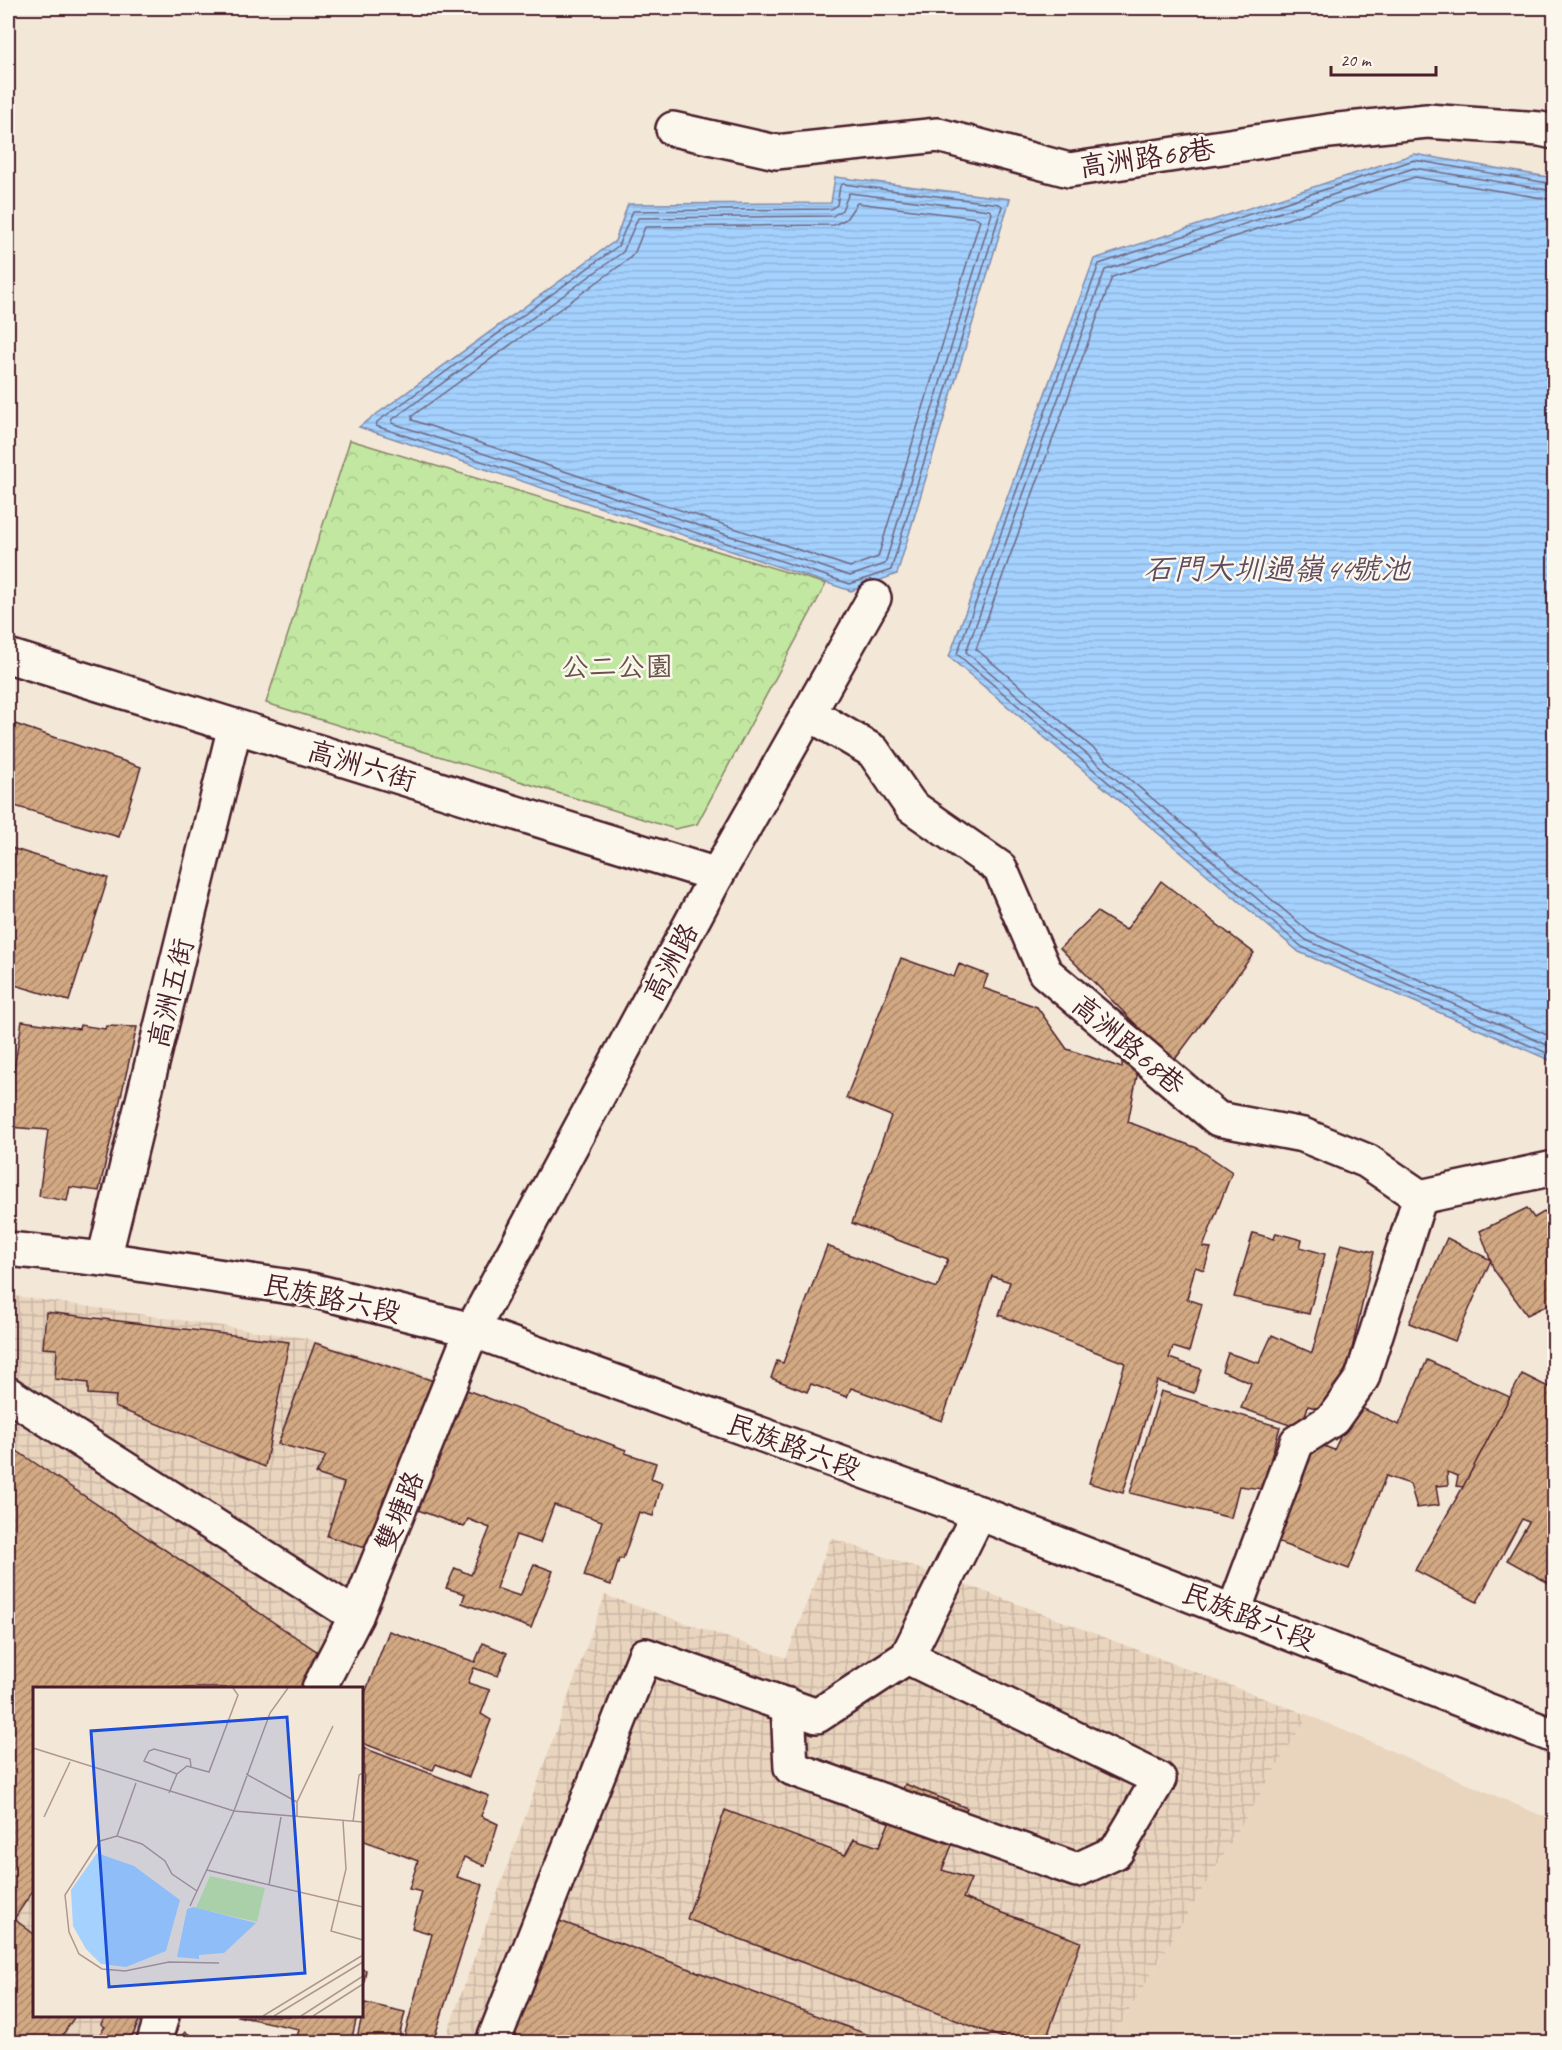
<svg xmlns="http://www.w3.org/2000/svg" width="1562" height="2050" viewBox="0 0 1562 2050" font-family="Caveat,'LXGW WenKai TC',sans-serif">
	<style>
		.built { fill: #e9d4be }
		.industrial { fill: url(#industrial-grid) }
		.park { fill: url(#park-crowns); stroke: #868366; stroke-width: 1.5 }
		.water { fill: url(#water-rules); stroke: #808aaa; stroke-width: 1.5 }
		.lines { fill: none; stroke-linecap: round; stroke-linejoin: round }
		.shore { stroke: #6e667f; stroke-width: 1.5 }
		.building { fill: url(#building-hatch); stroke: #4a1f2b; stroke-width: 1.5 }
		.minor-casing { stroke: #4a1f2b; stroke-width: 38 }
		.major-casing { stroke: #4a1f2b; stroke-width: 38 }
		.minor { stroke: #fbf7ec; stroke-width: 33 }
		.major { stroke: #fbf7ec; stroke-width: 33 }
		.labels { text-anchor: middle; stroke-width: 5; stroke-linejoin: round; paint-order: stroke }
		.street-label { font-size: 28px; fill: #4a1f2b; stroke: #fbf7ec }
		.park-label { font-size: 28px; fill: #685148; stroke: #fbf7ec }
		.water-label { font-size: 30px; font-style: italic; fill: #604c60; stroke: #fbf7ec }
		.inset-road { fill: none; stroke: #af9792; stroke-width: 1.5 }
		.view { fill: #1d4ed8; fill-opacity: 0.15; stroke: #1d4ed8; stroke-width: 3 }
		.inset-edge { fill: none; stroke: #4a1f2b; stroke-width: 3 }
	</style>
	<defs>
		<pattern id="industrial-grid" width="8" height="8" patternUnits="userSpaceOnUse" patternTransform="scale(1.5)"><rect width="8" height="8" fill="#e9d4be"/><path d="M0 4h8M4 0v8" fill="none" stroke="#c9b6a3"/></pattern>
		<pattern id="park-crowns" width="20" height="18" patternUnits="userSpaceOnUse" patternTransform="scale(1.5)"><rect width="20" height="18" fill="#c2e7a1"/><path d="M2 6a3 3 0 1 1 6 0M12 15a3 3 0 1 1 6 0" fill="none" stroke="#a8c68b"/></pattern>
		<pattern id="water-rules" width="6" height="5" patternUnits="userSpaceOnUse" patternTransform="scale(1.5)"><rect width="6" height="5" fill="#a4d1fe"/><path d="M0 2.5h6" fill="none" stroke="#8fb3da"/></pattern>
		<pattern id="building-hatch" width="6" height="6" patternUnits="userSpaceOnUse" patternTransform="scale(1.5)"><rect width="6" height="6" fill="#d2a983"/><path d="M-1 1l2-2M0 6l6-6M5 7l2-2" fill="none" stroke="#ac896b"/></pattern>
	</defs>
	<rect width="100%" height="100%" fill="#f3e7d7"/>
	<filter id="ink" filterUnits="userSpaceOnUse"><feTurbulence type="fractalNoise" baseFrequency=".0167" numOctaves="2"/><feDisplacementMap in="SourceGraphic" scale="12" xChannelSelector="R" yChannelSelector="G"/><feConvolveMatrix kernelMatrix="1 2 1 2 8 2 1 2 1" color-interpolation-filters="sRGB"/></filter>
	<g filter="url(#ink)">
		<polygon class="built" points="1308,1715 1554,1821 1554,2042 1110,2042"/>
		<g class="industrial">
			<polygon points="8,1295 305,1338 439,1380 352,1594 302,1688 34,1688 34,2016 145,2016 138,2042 8,2042"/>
			<polygon points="831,1538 986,1592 1308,1715 1110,2042 444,2042 605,1595 786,1658"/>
		</g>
		<polygon class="park" points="350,440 826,584 697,824 675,829 266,703"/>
		<g class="water">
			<polygon points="1414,154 1554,178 1554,1062 1299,952 949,657 1094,259"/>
			<polygon points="835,177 1010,199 897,574 851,591 359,427 615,241 628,204 831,203"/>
		</g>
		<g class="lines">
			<g class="shore">
				<polygon points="843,184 999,204 1002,206 891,570 850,584 376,426 377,422 618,246 633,211 831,209 837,205 840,186"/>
				<polyline points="1554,184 1414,160 1099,264 957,654 1302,947 1554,1056"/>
				<polyline points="1554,191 1414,168 1105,270 966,652 1306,940 1554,1048"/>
				<polygon points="849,193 989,210 992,213 885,564 850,576 392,423 393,419 623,252 638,218 833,216 842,210"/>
				<polyline points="1554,200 1415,177 1112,277 976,649 1311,933 1554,1038"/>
				<polygon points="857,203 977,218 980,220 878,557 850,567 412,420 412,416 629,259 635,252 645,227 834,225 846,219"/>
			</g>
		</g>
		<g class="building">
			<polygon points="15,724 141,767 119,837 8,804 8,747"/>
			<polygon points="8,847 108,878 69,1001 8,983"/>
			<polygon points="1161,881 1254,953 1173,1062 1060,948 1097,912 1126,930"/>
			<polygon points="901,958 954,977 959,964 988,975 983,988 1037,1007 1067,1049 1122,1068 1122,1061 1133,1063 1138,1071 1128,1122 1197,1148 1232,1172 1203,1247 1211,1248 1204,1270 1195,1267 1187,1299 1202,1304 1189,1352 1173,1347 1169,1358 1201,1369 1194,1393 1157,1381 1123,1493 1089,1483 1125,1363 999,1315 1010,1282 992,1276 942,1421 851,1388 847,1397 811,1384 807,1392 771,1378 777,1361 783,1363 827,1246 937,1288 948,1259 852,1223 891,1116 846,1098"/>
			<polygon points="22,1021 79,1029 80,1025 105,1029 106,1026 137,1027 99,1191 70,1187 67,1201 39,1196 48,1130 8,1127 8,1069 14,1069"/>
			<polygon points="1554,1206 1554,1302 1527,1315 1494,1270 1480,1231 1527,1208 1534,1218"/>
			<polygon points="1253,1233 1274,1239 1276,1233 1302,1240 1300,1247 1325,1254 1309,1314 1234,1297"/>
			<polygon points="1447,1238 1491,1260 1455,1341 1409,1323"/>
			<polygon points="1341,1244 1374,1252 1350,1358 1328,1411 1308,1406 1301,1429 1241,1408 1251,1383 1222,1371 1228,1353 1259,1363 1272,1335 1312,1353"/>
			<polygon points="46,1312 289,1342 265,1467 115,1407 116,1396 88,1394 88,1383 55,1379 57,1349 43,1348"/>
			<polygon points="315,1343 434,1381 372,1550 327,1536 344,1483 316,1474 326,1456 278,1444"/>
			<polygon points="1427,1360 1510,1397 1463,1487 1456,1486 1458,1476 1447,1472 1448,1485 1436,1486 1439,1505 1417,1508 1410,1484 1386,1476 1349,1569 1269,1539 1307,1439 1334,1450 1355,1405 1399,1425"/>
			<polygon points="1522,1374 1554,1390 1554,1586 1507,1560 1529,1522 1522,1519 1477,1602 1415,1570 1463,1487"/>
			<polygon points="464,1389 626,1450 625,1453 656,1463 651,1479 662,1483 653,1516 639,1512 623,1559 619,1559 611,1585 584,1576 602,1521 554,1505 540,1543 516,1535 496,1588 520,1596 534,1564 553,1571 531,1628 462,1603 465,1594 446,1588 455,1568 471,1575 490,1528 468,1519 464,1527 418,1510"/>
			<polygon points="1161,1391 1280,1427 1262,1489 1239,1486 1231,1518 1130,1493"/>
			<polygon points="8,1445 318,1652 301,1688 34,1688 34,1889 14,1919 34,1934 34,2016 75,2016 58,2042 8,2042"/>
			<polygon points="389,1631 475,1662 483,1643 507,1653 498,1676 474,1668 468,1683 490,1690 481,1714 491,1720 469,1777 436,1764 433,1770 362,1743 362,1701"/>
			<polygon points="364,1748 489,1796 481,1816 498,1824 485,1866 464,1857 457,1877 483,1885 433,2042 403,2041 432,1934 412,1928 422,1892 409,1889 418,1861 362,1840"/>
			<polygon points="905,1784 967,1808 942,1870 971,1879 963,1898 1081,1942 1045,2042 1014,2042 687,1919 725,1810 845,1855 854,1839 879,1847"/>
			<polygon points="557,1920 888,2042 511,2042"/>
			<polygon points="362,1969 366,1970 362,1993"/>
			<polygon points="365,2003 405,2012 398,2042 356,2042"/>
			<polygon points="106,2016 141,2016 130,2042 94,2042 105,2027 101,2024"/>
			<polygon points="237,2016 357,2016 351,2042 296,2042 299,2029"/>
			<polygon points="185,2032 202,2042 176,2042"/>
			<polygon points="224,2035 237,2042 218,2042"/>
		</g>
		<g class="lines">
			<g class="minor-casing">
				<g id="minor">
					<polyline points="673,129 776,152 938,135 1069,170 1329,131 1427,121 1540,129 1554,132"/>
					<polyline points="8,656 717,875"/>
					<polyline points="810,714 873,751 911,806 1000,868 1045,972 1218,1119 1303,1135 1367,1161 1420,1197 1554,1168"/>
					<polyline points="104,1259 235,726"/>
					<polyline points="8,1394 356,1616"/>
					<polyline points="1234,1611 1297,1442 1333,1419 1362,1378 1420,1197"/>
					<polyline points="319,1688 356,1616 472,1330 717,875 874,598"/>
					<polyline points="788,1705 791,1768 1077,1870 1116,1852 1159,1779 907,1657"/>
					<polyline points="154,2042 162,2016"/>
					<polyline points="493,2042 645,1655 817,1716 907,1657 979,1513"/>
				</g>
			</g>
			<g class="major-casing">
				<polyline id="major" points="8,1249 104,1259 311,1290 472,1330 979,1513 1554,1736"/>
			</g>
			<use href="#minor" class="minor"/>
			<use href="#major" class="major"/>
		</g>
	</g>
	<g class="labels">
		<g class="street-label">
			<text transform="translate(1147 157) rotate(-8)" y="10">高洲路68巷</text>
			<text transform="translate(362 765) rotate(17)" y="10">高洲六街</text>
			<text transform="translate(670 962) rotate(-62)" y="10">高洲路</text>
			<text transform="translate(170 993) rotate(-76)" y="10">高洲五街</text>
			<text transform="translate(1129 1044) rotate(40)" y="10">高洲路68巷</text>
			<text transform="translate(332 1298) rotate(12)" y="10">民族路六段</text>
			<text transform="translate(794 1446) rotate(20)" y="10">民族路六段</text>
			<text transform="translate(399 1511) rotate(-68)" y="10">雙塘路</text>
			<text transform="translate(1249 1616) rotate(21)" y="10">民族路六段</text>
		</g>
		<g class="park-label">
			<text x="617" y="676">公二公園</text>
		</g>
		<g class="water-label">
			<text x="1277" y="579">石門大圳過嶺44號池</text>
		</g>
	</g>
	<g transform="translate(33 1687)">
		<rect width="330" height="330" fill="#f3e7d7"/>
		<path d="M177,189l55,12 -8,34 -61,-14z" fill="#c2e7a1"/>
		<path d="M64,166l37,13 46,34 -14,51 -40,16 -25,-3 -15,-15 -13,-23 -2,-36zM160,220l63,16 -32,30 -25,2v4l-22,-2 10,-48z" fill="#a4d1fe"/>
		<path class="inset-road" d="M0,61l201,63 129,11M144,87l-33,-13 5,-10 5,-2 36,10 1,8M213,87l51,28M136,106l8,-19 10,-8 22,6 29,-77 -5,-7M11,130l26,-55M264,130v-15l36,-76M310,134l3,48 -15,62 32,9M320,135l6,-47 4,-2M84,149l19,-53M174,183l156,37M236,198l12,-68M164,204l-25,-17 -7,-13 -23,-17 -25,-8 -17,5 -35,54 4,37 10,22 23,15 23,2 44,-9 50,1M157,219l44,-95 36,-98 18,-25M230,329l100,-61M241,329l89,-54M268,329l62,-40M280,329l50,-32"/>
		<path class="view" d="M254,30l18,256 -196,14 -18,-256z"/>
		<rect width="330" height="330" class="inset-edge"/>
	</g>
	<rect width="1562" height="2050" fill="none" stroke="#fbf7ec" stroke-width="30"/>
	<rect x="15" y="15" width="1532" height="2020" fill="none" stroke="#4a1f2b" stroke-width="2" filter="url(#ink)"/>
	<path d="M1331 66v9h105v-9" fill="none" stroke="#4a1f2b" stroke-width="3"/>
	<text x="1340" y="66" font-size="18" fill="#4a1f2b" stroke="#fbf7ec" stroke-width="4.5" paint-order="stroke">20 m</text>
</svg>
